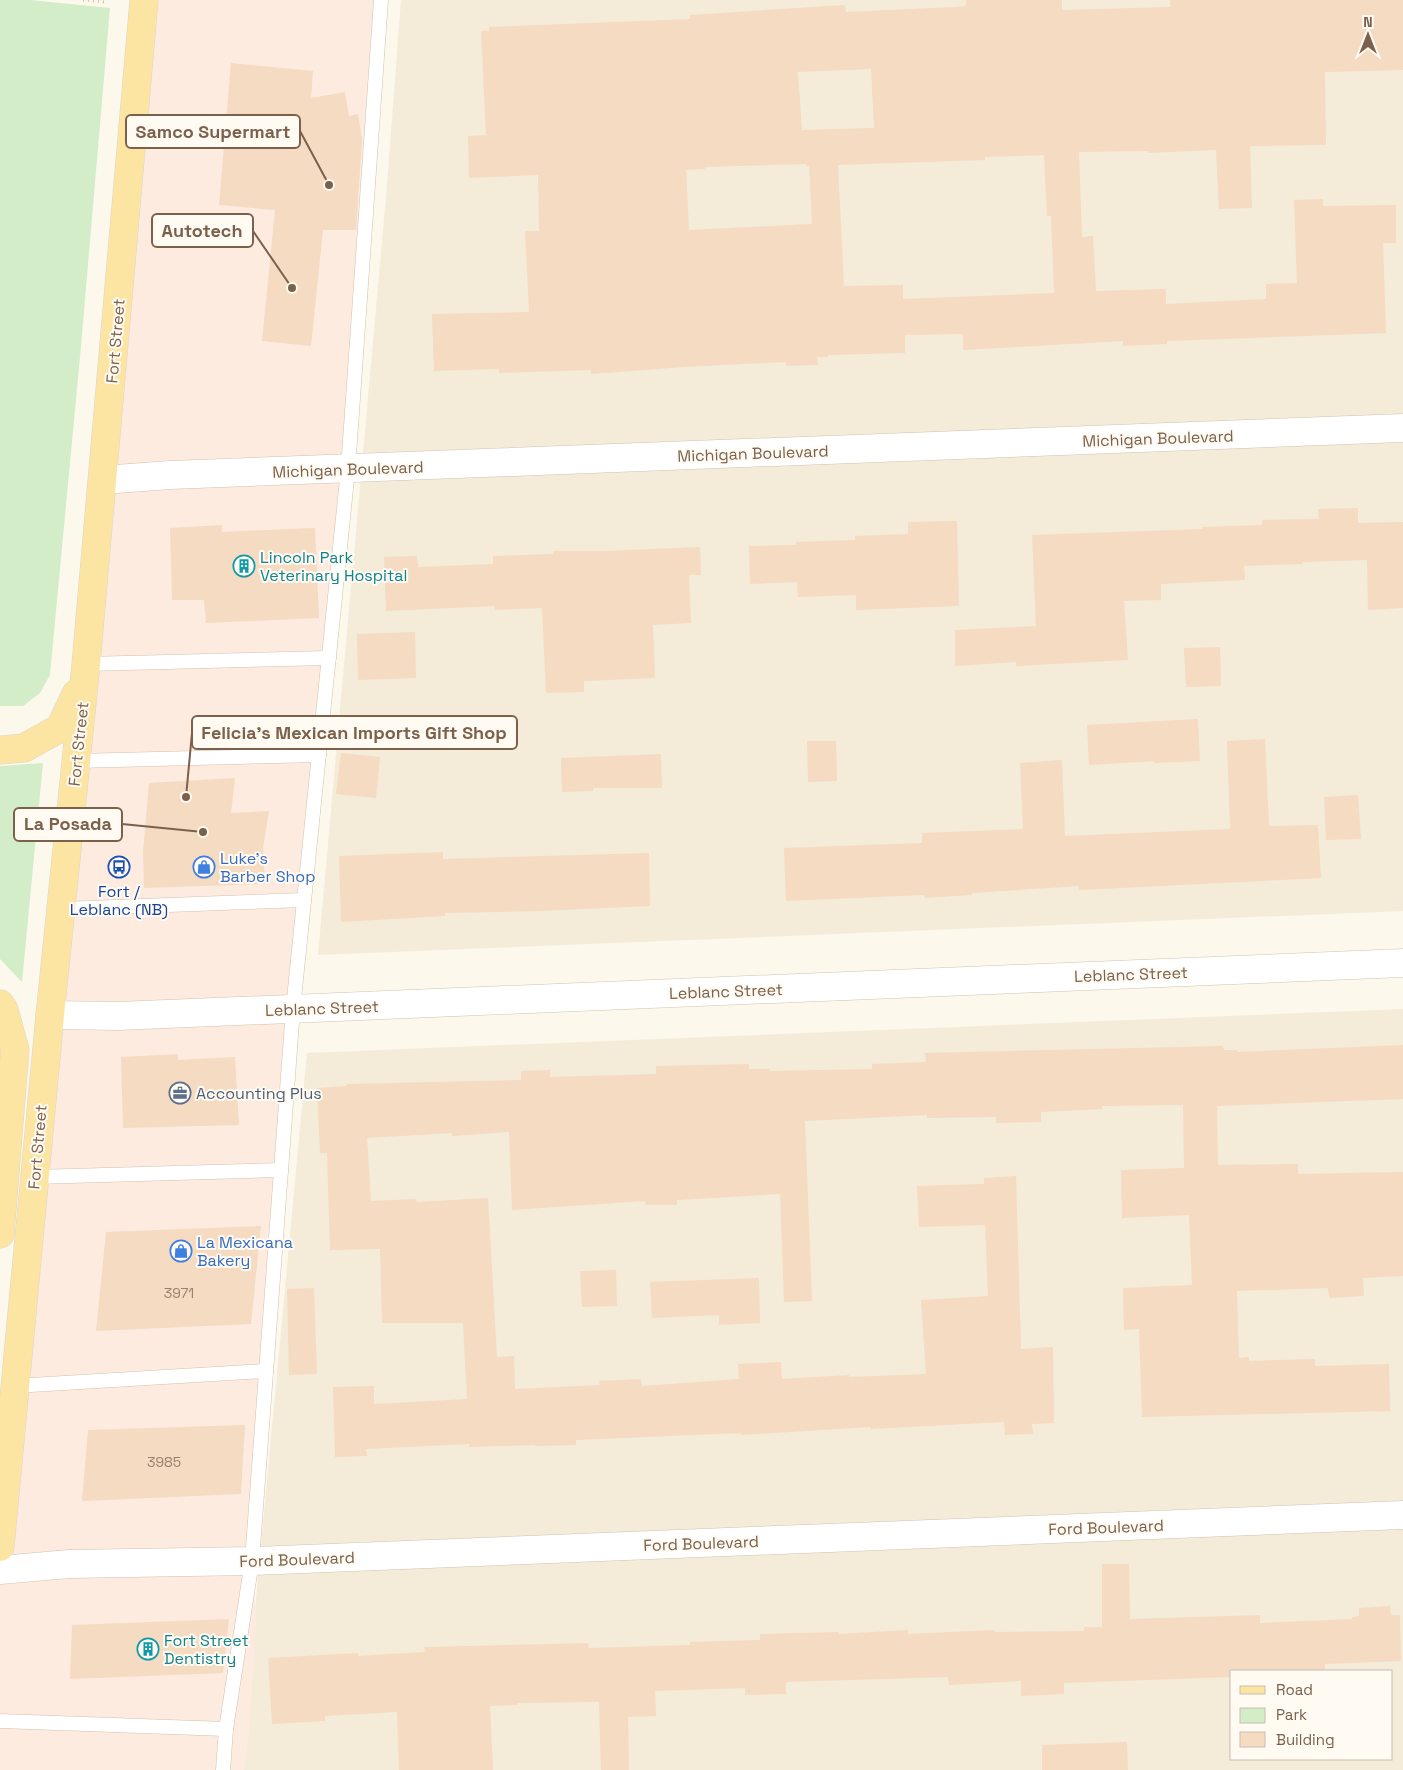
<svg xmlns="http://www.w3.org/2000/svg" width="1403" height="1770" viewBox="0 0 1403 1770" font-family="'Space Grotesk',sans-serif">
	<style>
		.residential { fill: #f5ebd9; fill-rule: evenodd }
		.commercial { fill: #fdebdf }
		.green { fill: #d3edc8 }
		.building { fill: #f4dbc2; fill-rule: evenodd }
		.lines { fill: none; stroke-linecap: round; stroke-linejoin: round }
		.lane-casing { stroke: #d1c2af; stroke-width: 15 }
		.street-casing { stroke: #d1c2af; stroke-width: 29 }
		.primary-casing { stroke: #ddd6d0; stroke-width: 29 }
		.path { stroke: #dabea4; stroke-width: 3; stroke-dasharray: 1 4; stroke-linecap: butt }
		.lane { stroke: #fff; stroke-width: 14 }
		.street { stroke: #fff; stroke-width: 28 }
		.primary { stroke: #fce4a3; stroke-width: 28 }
		.labels { text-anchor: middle; stroke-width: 4; stroke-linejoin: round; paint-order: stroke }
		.number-label { font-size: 14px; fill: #99806a }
		.street-label { font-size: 16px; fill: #7b614c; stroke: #fffbf3 }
		.culture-label { font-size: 16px; fill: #0d838f; stroke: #fffbf3; text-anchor: start }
		.shop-label { font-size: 16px; fill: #366cbe; stroke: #fffbf3; text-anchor: start }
		.transit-label { font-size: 16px; fill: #164399; stroke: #fffbf3 }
		.service-label { font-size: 16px; fill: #4e5e75; stroke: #fffbf3; text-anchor: start }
		.leader { fill: none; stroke: #7b614c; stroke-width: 2 }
		.callout-dot { fill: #7b614c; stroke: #fffbf3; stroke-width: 2 }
		.callout { fill: #fffbf3; stroke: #7b614c; stroke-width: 2 }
		.callout-label { font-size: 18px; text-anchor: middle; font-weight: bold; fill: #7b614c }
	</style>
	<rect width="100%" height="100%" fill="#fdf8ec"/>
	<g class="residential">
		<polygon points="401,0 1403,0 1403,911 318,955 386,197"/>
		<path d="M1403,1009v761h-1163l67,-717zM1232,1671h160v88h-160z"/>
	</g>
	<polygon class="commercial" points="144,0 381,0 348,469 293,1009 252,1561 256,1618 250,1724 244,1770 0,1770 0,1550"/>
	<g class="green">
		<polygon points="0,0 30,0 110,8 81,346 50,675 40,693 23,706 0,706"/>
		<polygon points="43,763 22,982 0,959 0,766"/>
	</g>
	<g class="building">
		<path d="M966,0h96v10l108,-3v-7h233v70l-78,2 1,73 -76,1 2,62 -33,1 -3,-59 -68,3v-2l-69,1 3,85 11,-1 3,55 70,-2v15l100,-5v-15l31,-1 -3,-83 29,-1v7l73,-1v38h-13l3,90 -219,8v3l-44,2v-5l-160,9v-16l-58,1v18l-77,2v2h-11l1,8 -32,1v-4l-102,5 -93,7v-4l-92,3v-4l-65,2 -2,-57 97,-2 -4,-81h14l-1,-56 -69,3 -1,-42 18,-1 -5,-104h8v-4l201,-8v-4l155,-10 1,7 107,-5 13,-1zM871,69l3,59 -72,2 -4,-58zM1044,155l3,61h4l3,77 -151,6v-14l-59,1 -6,-121 147,-5v-3zM806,164v2h3l3,58 -123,6 -3,-60 19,-1v-2z"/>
		<polygon points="231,63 313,71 311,98 345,92 349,116 358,114 362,140 356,230 323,230 311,346 262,341 275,210 219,205"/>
		<polygon points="1358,508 1358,523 1403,522 1403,608 1368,610 1367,560 1303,562 1303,564 1244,566 1245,580 1161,584 1161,600 1124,601 1128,660 1016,666 1016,662 955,666 955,630 1036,626 1032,535 1202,529 1202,527 1262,525 1262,520 1319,519 1318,509"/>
		<polygon points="957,521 959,606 856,610 856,595 798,597 797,582 750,584 749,546 796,545 796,542 855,540 855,536 908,534 908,522"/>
		<polygon points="222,525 222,532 315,528 319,618 206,623 204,600 172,600 170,528"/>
		<polygon points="700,547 701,575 689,575 691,623 653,625 655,678 584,681 584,692 546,693 542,608 495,610 495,606 386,611 384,557 417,556 418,567 493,564 493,556 553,554 553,551 607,551"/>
		<polygon points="415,632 416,678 358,680 357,634"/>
		<polygon points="1220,647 1221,686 1186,687 1184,648"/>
		<polygon points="1198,719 1200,761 1154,763 1154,761 1089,765 1087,725"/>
		<polygon points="1265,739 1269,826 1318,825 1321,878 1079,890 1079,886 972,893 972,895 925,898 924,895 786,901 784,848 922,843 922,833 1023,829 1020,763 1062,760 1065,836 1230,829 1227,741"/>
		<polygon points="807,741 836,741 837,781 808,782"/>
		<polygon points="341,753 380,757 376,798 336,794"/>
		<polygon points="661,754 662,788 593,788 593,791 562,792 561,758"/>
		<polygon points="235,778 231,813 269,811 263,848 265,884 144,888 143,852 149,783"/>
		<polygon points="1358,795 1361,839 1326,840 1324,797"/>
		<polygon points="443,852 443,859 649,853 650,906 540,911 445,913 445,916 341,922 339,856"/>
		<polygon points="1403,1045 1403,1099 1217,1106 1218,1165 1298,1164 1298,1174 1403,1172 1403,1276 1363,1278 1364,1296 1329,1298 1328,1288 1237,1291 1239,1358 1249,1357 1249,1361 1315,1359 1315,1366 1389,1364 1390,1411 1142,1417 1139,1329 1124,1330 1123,1288 1192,1285 1189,1215 1122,1218 1121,1170 1184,1168 1183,1105 1102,1106 1102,1109 1041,1112 1041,1122 996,1123 996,1117 927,1118 927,1115 805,1121 812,1301 784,1302 780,1194 677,1200 677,1205 646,1205 645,1201 512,1210 509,1132 452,1136 452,1133 367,1138 371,1201 416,1199 417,1202 488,1198 497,1357 514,1356 515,1389 600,1385 599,1381 641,1379 642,1386 739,1379 738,1364 781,1362 782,1379 849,1375 849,1377 926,1374 921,1300 988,1296 985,1225 919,1227 917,1186 984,1184 984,1178 1016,1176 1021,1349 1053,1347 1054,1423 1032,1424 1033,1434 1005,1435 1004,1422 871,1429 871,1427 741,1435 741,1433 576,1440 576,1445 535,1446 535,1445 469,1447 469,1444 366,1449 367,1456 335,1457 333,1387 374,1386 374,1404 467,1399 463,1323 382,1323 380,1249 330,1250 327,1153 320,1153 317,1088 347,1086 347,1084 521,1080 521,1071 550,1070 550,1077 656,1074 656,1066 749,1064 749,1069 770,1069 770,1071 872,1069 872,1064 926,1062 925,1053 1223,1046 1224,1050 1237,1050 1237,1052"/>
		<polygon points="178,1054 178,1060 235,1057 239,1125 123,1128 121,1057"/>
		<polygon points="261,1226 251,1324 96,1331 106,1232"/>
		<polygon points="616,1270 617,1306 582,1307 580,1271"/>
		<polygon points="759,1278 760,1323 719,1325 719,1315 652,1318 650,1282"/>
		<polygon points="314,1288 317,1374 289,1375 287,1289"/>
		<polygon points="245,1425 241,1494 82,1501 88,1430"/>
		<polygon points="1102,1564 1129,1564 1130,1619 1260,1615 1260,1623 1352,1619 1352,1617 1359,1616 1359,1608 1390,1606 1391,1615 1400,1615 1401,1661 1325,1664 1325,1671 1232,1671 1232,1677 1064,1683 1064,1694 1021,1696 1021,1681 949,1685 948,1677 786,1682 786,1694 745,1695 745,1688 655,1691 656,1716 628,1717 629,1770 601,1770 599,1702 518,1703 518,1705 490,1706 493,1770 399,1770 397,1712 325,1716 325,1721 272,1724 268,1658 358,1653 358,1656 425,1652 424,1647 588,1643 589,1648 690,1645 690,1642 760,1640 760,1634 839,1632 839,1634 908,1630 908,1634 994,1630 995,1632 1084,1631 1084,1627 1102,1627"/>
		<polygon points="229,1619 223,1673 70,1679 72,1625"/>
		<polygon points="1127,1742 1128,1770 1042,1770 1042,1745"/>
	</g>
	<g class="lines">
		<g class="lane-casing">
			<g id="lane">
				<polyline points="86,664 329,658"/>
				<polyline points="76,761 319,755"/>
				<polyline points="61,909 304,900"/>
				<polyline points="34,1177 281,1170"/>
				<polyline points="14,1386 266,1371"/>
				<polyline points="0,1721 226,1729"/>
				<polyline points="223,1770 226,1729 252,1561 293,1009 348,469 381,0"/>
			</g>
		</g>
		<g class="street-casing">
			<g id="street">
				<polyline points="103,480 170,475 1403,428"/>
				<polyline points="50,1015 118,1016 1403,963"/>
				<polyline points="0,1570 69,1564 252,1561 1403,1515"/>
			</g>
		</g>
		<g class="primary-casing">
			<g id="primary">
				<polyline points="0,750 24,748 60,728 76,694"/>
				<polyline points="0,1004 4,1010 15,1050 0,1234"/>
				<polyline points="0,1547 50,1015 86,664 144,0"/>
			</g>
		</g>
		<polyline class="path" points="83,0 105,2"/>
		<use href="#lane" class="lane"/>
		<use href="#street" class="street"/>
		<use href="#primary" class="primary"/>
	</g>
	<defs>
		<g id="building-ring" transform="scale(1.125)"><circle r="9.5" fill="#fffbf3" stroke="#0f9aa8" stroke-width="1.5"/><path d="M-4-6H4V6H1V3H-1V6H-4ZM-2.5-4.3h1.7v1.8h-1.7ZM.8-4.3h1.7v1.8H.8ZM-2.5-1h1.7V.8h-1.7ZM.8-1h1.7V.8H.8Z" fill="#0f9aa8"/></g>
		<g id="bus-ring" transform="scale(1.125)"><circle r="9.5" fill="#fffbf3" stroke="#1a4fb4" stroke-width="1.5"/><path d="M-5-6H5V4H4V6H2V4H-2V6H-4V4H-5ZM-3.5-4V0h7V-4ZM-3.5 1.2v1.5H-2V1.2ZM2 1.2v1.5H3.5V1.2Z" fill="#1a4fb4"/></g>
		<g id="shop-ring" transform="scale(1.125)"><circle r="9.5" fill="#fffbf3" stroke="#3f7fe0" stroke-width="1.5"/><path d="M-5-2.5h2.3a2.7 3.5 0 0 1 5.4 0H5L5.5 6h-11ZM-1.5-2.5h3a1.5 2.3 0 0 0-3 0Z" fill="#3f7fe0"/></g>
		<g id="office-ring" transform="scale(1.125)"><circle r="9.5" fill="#fffbf3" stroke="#5c6f8a" stroke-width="1.5"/><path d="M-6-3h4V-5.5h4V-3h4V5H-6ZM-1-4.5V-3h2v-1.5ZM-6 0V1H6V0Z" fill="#5c6f8a"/></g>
	</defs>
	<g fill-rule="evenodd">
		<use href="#building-ring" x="244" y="566"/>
		<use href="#bus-ring" x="119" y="867"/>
		<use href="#shop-ring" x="204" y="867"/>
		<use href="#office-ring" x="180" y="1093"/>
		<use href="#shop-ring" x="181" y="1251"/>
		<use href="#building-ring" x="148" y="1649"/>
	</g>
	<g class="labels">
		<g class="number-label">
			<text x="179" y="1298">3971</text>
			<text x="164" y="1467">3985</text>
		</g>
		<g class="street-label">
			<text transform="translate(115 341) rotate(-85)" y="6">Fort Street</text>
			<text transform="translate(1158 438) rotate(-2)" y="6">Michigan Boulevard</text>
			<text transform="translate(753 453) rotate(-2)" y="6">Michigan Boulevard</text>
			<text transform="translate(348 469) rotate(-2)" y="6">Michigan Boulevard</text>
			<text transform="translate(78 744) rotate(-84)" y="6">Fort Street</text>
			<text transform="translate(1131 974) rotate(-2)" y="6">Leblanc Street</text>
			<text transform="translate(726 991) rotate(-2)" y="6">Leblanc Street</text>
			<text transform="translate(322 1008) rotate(-2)" y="6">Leblanc Street</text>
			<text transform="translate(37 1147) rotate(-85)" y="6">Fort Street</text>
			<text transform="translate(1106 1527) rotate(-2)" y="6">Ford Boulevard</text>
			<text transform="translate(701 1543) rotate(-2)" y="6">Ford Boulevard</text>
			<text transform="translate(297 1559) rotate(-2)" y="6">Ford Boulevard</text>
		</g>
		<g class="culture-label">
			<text x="260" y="563">Lincoln Park<tspan x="260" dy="18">Veterinary Hospital</tspan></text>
			<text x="164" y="1646">Fort Street<tspan x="164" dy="18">Dentistry</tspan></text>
		</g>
		<g class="shop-label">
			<text x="220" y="864">Luke's<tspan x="220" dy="18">Barber Shop</tspan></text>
			<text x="197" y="1248">La Mexicana<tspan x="197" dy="18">Bakery</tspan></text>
		</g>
		<g class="transit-label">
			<text x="119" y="897">Fort /<tspan x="119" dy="18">Leblanc (NB)</tspan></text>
		</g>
		<g class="service-label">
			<text x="196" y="1099">Accounting Plus</text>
		</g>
	</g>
	<path class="leader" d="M329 185L300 131M292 288L253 231M186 797L192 733M203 832L122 824"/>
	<g class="callout-dot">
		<circle cx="329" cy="185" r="5"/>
		<circle cx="292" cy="288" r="5"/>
		<circle cx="186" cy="797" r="5"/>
		<circle cx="203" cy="832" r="5"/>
	</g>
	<g class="callout">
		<rect x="126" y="115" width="174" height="33" rx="5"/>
		<rect x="152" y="214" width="101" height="33" rx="5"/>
		<rect x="192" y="716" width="325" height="33" rx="5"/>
		<rect x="14" y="808" width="108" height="33" rx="5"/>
	</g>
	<g class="callout-label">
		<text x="213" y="138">Samco Supermart</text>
		<text x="202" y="237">Autotech</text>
		<text x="354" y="739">Felicia's Mexican Imports Gift Shop</text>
		<text x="68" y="830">La Posada</text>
	</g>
	<rect x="1230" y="1670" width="162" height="90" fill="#fffbf3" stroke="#cabdb0"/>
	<rect x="1240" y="1686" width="25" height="8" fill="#fce4a3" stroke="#cabdb0"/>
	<text x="1276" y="1695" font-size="15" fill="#7b614c">Road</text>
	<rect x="1240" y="1708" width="25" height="15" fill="#d3edc8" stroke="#cabdb0"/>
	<text x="1276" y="1720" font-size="15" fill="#7b614c">Park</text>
	<rect x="1240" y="1732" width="25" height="15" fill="#f4dbc2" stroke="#cabdb0"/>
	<text x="1276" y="1745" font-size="15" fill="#7b614c">Building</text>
	<g transform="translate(1368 35)" stroke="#fffbf3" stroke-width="4" paint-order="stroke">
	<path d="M0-4L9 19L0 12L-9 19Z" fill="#7b614c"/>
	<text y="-8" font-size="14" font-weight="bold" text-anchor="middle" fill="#7b614c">N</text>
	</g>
</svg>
